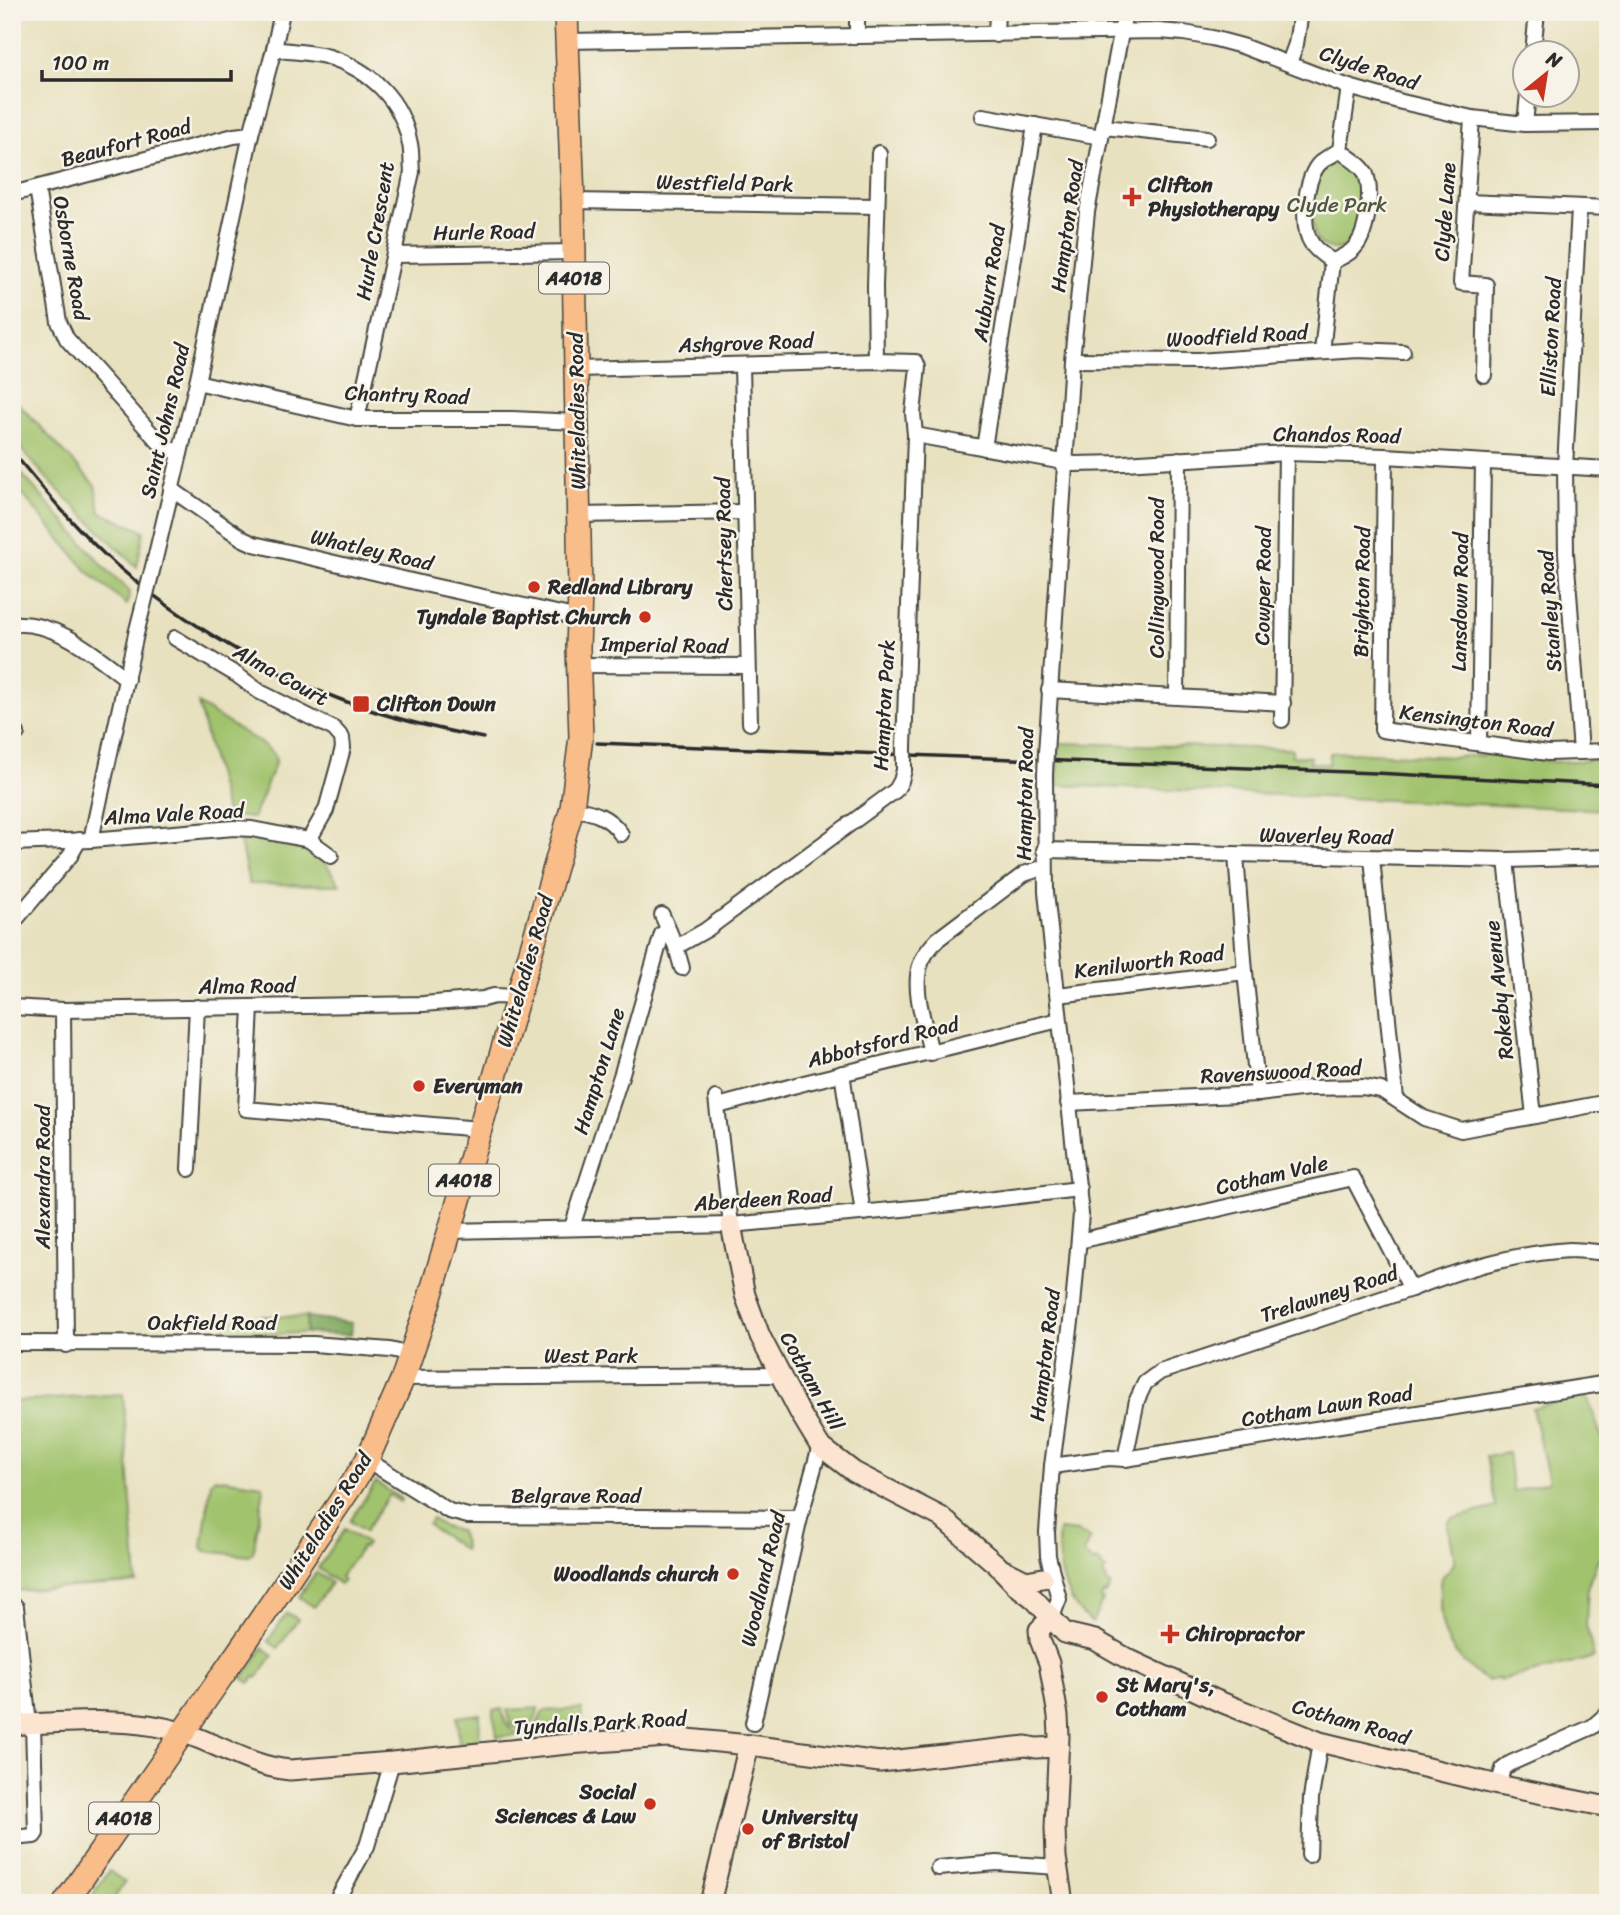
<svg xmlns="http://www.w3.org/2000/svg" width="1620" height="1915" viewBox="0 0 1620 1915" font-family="Sriracha,sans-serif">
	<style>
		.green { fill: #a1c36d; stroke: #66774c; stroke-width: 2 }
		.forest { fill: #80a960; stroke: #566a46; stroke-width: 2 }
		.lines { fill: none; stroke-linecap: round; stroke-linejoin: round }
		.street-casing { stroke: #474641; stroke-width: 18 }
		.secondary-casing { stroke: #474641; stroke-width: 23 }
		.primary-casing { stroke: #474641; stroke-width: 26 }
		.street { stroke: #fff; stroke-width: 14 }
		.secondary { stroke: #fce5d0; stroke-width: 19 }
		.primary { stroke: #f8bd89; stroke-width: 23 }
		.rail { stroke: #2b2b2b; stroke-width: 3.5 }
		.street-bridge-casing { stroke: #474641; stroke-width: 18; stroke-linecap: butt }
		.street-bridge { stroke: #fff; stroke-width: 14 }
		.poi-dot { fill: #c8321e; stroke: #f7f3e8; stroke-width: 2.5 }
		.labels { text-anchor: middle; stroke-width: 5; stroke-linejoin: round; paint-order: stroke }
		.shield { fill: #f7f3e8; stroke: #686764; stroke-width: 2 }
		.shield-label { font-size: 19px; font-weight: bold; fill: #2b2b2b }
		.street-label { font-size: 21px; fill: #2b2b2b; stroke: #f7f3e8 }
		.poi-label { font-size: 21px; font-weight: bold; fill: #2b2b2b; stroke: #f7f3e8; text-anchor: start }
		.park-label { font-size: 21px; fill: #4e593f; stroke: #f7f3e8 }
	</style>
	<rect width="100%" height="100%" fill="#f7f3e8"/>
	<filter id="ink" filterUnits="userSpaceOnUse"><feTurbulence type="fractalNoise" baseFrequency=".0143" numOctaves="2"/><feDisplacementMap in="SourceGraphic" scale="14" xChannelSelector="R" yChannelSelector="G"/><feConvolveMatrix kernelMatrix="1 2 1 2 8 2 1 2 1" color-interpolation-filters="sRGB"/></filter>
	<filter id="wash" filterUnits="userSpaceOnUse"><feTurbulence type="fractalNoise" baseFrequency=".00686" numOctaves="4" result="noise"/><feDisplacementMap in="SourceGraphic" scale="28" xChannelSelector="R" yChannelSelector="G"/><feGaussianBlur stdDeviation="1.57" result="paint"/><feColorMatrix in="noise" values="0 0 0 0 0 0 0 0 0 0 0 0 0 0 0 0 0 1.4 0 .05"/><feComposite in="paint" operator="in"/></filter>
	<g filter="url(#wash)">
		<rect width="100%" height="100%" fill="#e8e1bf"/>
		<g class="green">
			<path d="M1336,161c6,1 11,1 16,4 3,3 8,9 9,14 4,11 0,48 -6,58 -8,15 -32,17 -40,0 -2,-4 -2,-11 -3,-15 -1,-22 1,-53 24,-61z"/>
			<polygon points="12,397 95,485 100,512 144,531 137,567 52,484 12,439"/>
			<polygon points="12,463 108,571 130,591 127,605 87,571 12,482"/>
			<polygon points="198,704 265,746 274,754 276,761 253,818 227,816"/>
			<polygon points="1059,743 1292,749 1292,756 1311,757 1310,763 1329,764 1330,753 1347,752 1452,757 1502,754 1556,762 1608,759 1608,810 1057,785"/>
			<polygon points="239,837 301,845 321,856 340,885 249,884"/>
			<polygon points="264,1316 307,1317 306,1333 224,1336 225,1321"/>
			<polygon points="123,1394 137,1583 12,1591 12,1402"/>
			<path d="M1587,1396l21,60v94l-10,9 -10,27 -2,38 8,33 -24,7 -70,16 -1,-2 -12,3c-31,-22 -47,-40 -47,-80 0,-7 -1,-15 1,-22 3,-6 11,-9 13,-17 1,-9 -5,-28 -6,-38l3,-5 45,-12 -10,-50 22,-4 5,39 36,-11 -17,-73z"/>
			<polygon points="215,1478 262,1485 264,1489 253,1553 249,1556 205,1551 202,1547 211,1482"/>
			<polygon points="376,1482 401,1499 400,1502 389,1495 365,1531 350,1521"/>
			<polygon points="432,1519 444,1527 460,1531 465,1546 464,1550 428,1525"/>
			<polygon points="345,1529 367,1544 364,1548 362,1547 340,1577 343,1580 340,1584 318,1568"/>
			<path d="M1059,1530l19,2 13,7 -8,14 11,10 2,-3 6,4 -1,3 5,3 -3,4 4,6 -1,2 5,3 -5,9 -2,-1 -3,5 2,2 -11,23c-5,-5 -12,-10 -16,-16 -15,-21 -20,-53 -17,-77z"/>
			<polygon points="316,1572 331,1583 314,1607 299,1597"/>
			<polygon points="287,1613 298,1619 278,1648 268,1641"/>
			<polygon points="263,1648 273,1655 257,1678 254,1677 250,1683 243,1678"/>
			<path d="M538,1708c-2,16 -12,29 -28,17l-3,-15z"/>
			<path d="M502,1709c2,11 4,18 14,24l7,-2v4l-26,2 -4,-27z"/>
			<polygon points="582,1709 580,1731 531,1735 530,1731 536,1727 543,1711"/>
			<polygon points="480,1714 479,1740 459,1743 457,1717"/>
			<polygon points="109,1871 125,1882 111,1903 87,1903"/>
		</g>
		<polygon class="forest" points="307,1317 352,1323 351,1335 306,1333"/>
	</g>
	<g filter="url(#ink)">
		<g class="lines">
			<g class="street-casing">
				<g id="street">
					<polyline points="996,35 997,12"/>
					<polyline points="857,36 857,12"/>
					<polyline points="567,41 1159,31 1184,33 1212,38 1242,46 1349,87 1402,102 1472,118 1525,124 1608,123"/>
					<path d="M274,49c18,3 38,3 55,8 42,13 73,43 81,87 2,9 1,19 2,28l-55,247"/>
					<polyline points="1533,52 1537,12"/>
					<polyline points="1289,63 1296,44 1301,12"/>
					<polyline points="983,116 1101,137"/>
					<polyline points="1472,118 1461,283 1486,285 1484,375"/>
					<polyline points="1525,124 1528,94"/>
					<polyline points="1104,127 1207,138"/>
					<polyline points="37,188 59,322 67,339 158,441 163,446 180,453"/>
					<polyline points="12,194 234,136 251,134"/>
					<polyline points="573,201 876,206"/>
					<polyline points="1467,202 1608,208"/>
					<polyline points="1579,208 1565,467 1566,553 1581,752"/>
					<polyline points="394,255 574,252"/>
					<path d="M1332,262c-6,-6 -15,-10 -20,-18 -12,-17 -7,-62 6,-79 6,-7 15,-10 22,-15l9,-63"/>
					<path d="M1332,262c8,-5 17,-7 23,-15 13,-14 18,-58 10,-75 -6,-10 -17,-14 -25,-22"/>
					<polyline points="1322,352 1332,262"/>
					<polyline points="1072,360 1198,361 1358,350 1403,352"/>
					<polyline points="876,361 875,286 879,153"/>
					<polyline points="742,365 750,723"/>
					<polyline points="577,369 876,361 916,362 918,367 913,413 915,435 904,747"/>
					<polyline points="197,382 357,419 512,419 577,422"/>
					<polyline points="915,435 1074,464 1124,463 1286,453 1385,456 1608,469"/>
					<polyline points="984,448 1035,125"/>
					<polyline points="1385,456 1382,730 1548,753 1608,751"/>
					<polyline points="171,489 243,539 254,544 424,584 579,618"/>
					<polyline points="579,515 744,512"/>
					<polyline points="154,563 197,382 251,134 274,49 282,12"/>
					<path d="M12,624c45,-3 81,29 115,55"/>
					<polyline points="175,638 237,675 260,692 334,729 342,738 343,748 326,810 309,840"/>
					<polyline points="578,665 748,666"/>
					<polyline points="1049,690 1283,703"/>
					<polyline points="1177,697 1179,459"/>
					<polyline points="1282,720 1286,453"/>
					<polyline points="12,734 17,733"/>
					<polyline points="1479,743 1483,462"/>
					<polyline points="1046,753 1072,360 1087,212 1125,12"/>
					<polyline points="1045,775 1046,892 1081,1214 1073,1306 1052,1466 1047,1532 1048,1556 1059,1599 1052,1617"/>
					<path d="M572,808c21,4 37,8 49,26"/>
					<polyline points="91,840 136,634"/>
					<polyline points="12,843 91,840 234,828 252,829 309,840 331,856"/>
					<polyline points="1044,850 1506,860 1608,857"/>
					<polyline points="1236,855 1245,972 1258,1094"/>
					<polyline points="1372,858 1396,1099"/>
					<polyline points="1506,860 1534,1116"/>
					<polyline points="662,915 676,947 682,968"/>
					<polyline points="12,924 70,856 79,840"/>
					<polyline points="676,947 706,930 896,790 901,781 904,770"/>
					<polyline points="1058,995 1245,972"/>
					<polyline points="12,1007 63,1010 423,1004 483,999 494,996 518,997"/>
					<polyline points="251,1007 246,1109 480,1129"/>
					<polyline points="63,1010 66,1345"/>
					<path d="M931,1053c-5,-25 -19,-63 -11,-87 3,-11 10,-19 18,-27l86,-65 21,-7"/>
					<polyline points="842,1073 863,1213"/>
					<polyline points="716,1098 731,1225"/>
					<polyline points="1068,1103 1258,1094 1309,1088 1363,1087 1381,1090 1424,1118 1461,1130 1608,1102"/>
					<polyline points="718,1106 804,1083 1059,1020"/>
					<polyline points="189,1169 197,1007"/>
					<polyline points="572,1227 622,1073 662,934 669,931"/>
					<polyline points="449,1231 731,1225 934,1206 1079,1189"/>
					<polyline points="1079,1241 1353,1178 1411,1289"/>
					<polyline points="12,1343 313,1344 390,1350 411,1355"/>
					<polyline points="403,1378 780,1375"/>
					<path d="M1125,1459l12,-59 8,-17 15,-11 251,-83c51,-20 104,-36 159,-39 12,0 25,2 38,3"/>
					<polyline points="367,1460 449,1511 468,1516 800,1518"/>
					<polyline points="1052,1466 1109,1458 1125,1459 1608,1383"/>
					<polyline points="12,1607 16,1607 29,1724"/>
					<polyline points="753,1723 800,1518 820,1446"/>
					<polyline points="1498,1785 1503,1769 1511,1763 1592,1727 1608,1713"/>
					<polyline points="12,1838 34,1836 36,1833 33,1724"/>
					<polyline points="1309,1855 1311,1798 1320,1742"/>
					<polyline points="938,1868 997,1863 1058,1867"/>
					<polyline points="335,1903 367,1846 392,1762"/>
				</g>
			</g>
			<g class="secondary-casing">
				<g id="secondary">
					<polyline points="731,1225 745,1295 760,1336 800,1413 820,1446 854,1472 941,1517 997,1565 1017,1586 1034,1599 1065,1633 1095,1640 1128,1659 1216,1700 1320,1742 1498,1785 1608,1807"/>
					<polyline points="1006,1571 1026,1581 1043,1578"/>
					<polyline points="1052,1617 1039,1630 1040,1640 1049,1663 1058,1716 1059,1736 1055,1828 1056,1857 1063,1903"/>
					<path d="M12,1725c54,-3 120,-9 172,8 37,12 65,33 106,37l102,-8 176,-18 99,-7 82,8 131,17 146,-16 10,2 23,-1"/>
					<polyline points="710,1903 749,1745"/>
				</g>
			</g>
			<g class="primary-casing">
				<polyline id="primary" points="65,1903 255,1628 351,1486 367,1460 403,1378 428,1304 480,1129 572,808 581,737 578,648 580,592 573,201 566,12"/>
			</g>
			<use href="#street" class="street"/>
			<use href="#secondary" class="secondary"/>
			<use href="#primary" class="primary"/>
			<g class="rail">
				<path d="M12,451c29,36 58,71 92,103 64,59 154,114 235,145 46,18 95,29 144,39"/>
				<polyline points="597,743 1375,773 1608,785"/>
			</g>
			<g class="street-bridge-casing">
				<g id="street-bridge">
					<polyline points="136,634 154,563"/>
					<polyline points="904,770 904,747"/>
					<polyline points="1045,775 1046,753"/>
				</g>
			</g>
			<use href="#street-bridge" class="street-bridge"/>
		</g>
	</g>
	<g class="poi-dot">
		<path d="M1128.5 186.5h7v7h7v7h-7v7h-7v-7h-7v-7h7z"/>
		<circle cx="534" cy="587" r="7"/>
		<circle cx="645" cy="617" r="7"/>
		<rect x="352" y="695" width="18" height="18" rx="3.5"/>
		<circle cx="419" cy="1086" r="7"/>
		<circle cx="733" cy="1574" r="7"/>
		<path d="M1166.5 1623.5h7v7h7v7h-7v7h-7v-7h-7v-7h7z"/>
		<circle cx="1102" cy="1697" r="7"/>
		<circle cx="650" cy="1804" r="7"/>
		<circle cx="748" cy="1829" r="7"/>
	</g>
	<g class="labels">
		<g class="shield">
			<rect x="539" y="262.5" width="70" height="31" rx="5"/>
			<rect x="429" y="1164.5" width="70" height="31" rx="5"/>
			<rect x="89" y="1802.5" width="70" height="31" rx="5"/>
		</g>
		<g class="shield-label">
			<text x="574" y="285">A4018</text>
			<text x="464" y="1187">A4018</text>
			<text x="124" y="1825">A4018</text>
		</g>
		<g class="street-label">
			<text transform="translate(1369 68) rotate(18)" y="7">Clyde Road</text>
			<text transform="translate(126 143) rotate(-15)" y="7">Beaufort Road</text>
			<text transform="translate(725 183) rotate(1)" y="7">Westfield Park</text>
			<text transform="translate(1445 212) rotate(-86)" y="7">Clyde Lane</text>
			<text transform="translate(1067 226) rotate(-82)" y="7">Hampton Road</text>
			<text transform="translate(375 231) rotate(-80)" y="7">Hurle Crescent</text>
			<text transform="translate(484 232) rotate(-1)" y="7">Hurle Road</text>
			<text transform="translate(71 258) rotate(80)" y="7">Osborne Road</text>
			<text transform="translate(989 283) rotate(-81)" y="7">Auburn Road</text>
			<text transform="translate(1237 336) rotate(-3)" y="7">Woodfield Road</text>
			<text transform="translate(1551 337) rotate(-87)" y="7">Elliston Road</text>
			<text transform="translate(746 343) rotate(-2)" y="7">Ashgrove Road</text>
			<text transform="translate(407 395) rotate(2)" y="7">Chantry Road</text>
			<text transform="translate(577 411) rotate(-91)" y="7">Whiteladies Road</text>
			<text transform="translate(165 421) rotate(-77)" y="7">Saint Johns Road</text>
			<text transform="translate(1337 435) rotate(1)" y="7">Chandos Road</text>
			<text transform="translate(724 544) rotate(-91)" y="7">Chertsey Road</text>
			<text transform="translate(372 550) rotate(13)" y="7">Whatley Road</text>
			<text transform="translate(1157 578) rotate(-90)" y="7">Collingwood Road</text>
			<text transform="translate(1263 586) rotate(-89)" y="7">Cowper Road</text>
			<text transform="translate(1362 592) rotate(-89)" y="7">Brighton Road</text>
			<text transform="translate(1460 602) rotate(-89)" y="7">Lansdown Road</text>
			<text transform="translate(1550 611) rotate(-94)" y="7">Stanley Road</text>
			<text transform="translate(664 645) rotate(1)" y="7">Imperial Road</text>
			<text transform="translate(281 675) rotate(29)" y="7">Alma Court</text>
			<text transform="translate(884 705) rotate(-87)" y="7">Hampton Park</text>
			<text transform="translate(1476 721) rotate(7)" y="7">Kensington Road</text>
			<text transform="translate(1025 794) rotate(-89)" y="7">Hampton Road</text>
			<text transform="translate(174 814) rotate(-3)" y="7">Alma Vale Road</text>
			<text transform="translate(1326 836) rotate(1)" y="7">Waverley Road</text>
			<text transform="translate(1149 962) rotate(-7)" y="7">Kenilworth Road</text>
			<text transform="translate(525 971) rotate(-74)" y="7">Whiteladies Road</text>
			<text transform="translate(247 986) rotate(-1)" y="7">Alma Road</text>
			<text transform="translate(1499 990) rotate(-96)" y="7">Rokeby Avenue</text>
			<text transform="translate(883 1042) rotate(-14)" y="7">Abbotsford Road</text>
			<text transform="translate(599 1071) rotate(-73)" y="7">Hampton Lane</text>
			<text transform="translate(1281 1072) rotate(-3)" y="7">Ravenswood Road</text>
			<text transform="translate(1272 1175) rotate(-13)" y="7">Cotham Vale</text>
			<text transform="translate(43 1177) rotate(-90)" y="7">Alexandra Road</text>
			<text transform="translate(763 1199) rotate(-4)" y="7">Aberdeen Road</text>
			<text transform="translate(1329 1294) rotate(-18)" y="7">Trelawney Road</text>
			<text x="212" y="1330">Oakfield Road</text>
			<text transform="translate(1045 1355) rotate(-83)" y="7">Hampton Road</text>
			<text x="591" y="1363">West Park</text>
			<text transform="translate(812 1381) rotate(61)" y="7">Cotham Hill</text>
			<text transform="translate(1327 1406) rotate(-9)" y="7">Cotham Lawn Road</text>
			<text x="576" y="1503">Belgrave Road</text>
			<text transform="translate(325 1521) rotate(-58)" y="7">Whiteladies Road</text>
			<text transform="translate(763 1579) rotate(-77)" y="7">Woodland Road</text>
			<text transform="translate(1351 1722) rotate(16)" y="7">Cotham Road</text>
			<text transform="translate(600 1723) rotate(-3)" y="7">Tyndalls Park Road</text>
		</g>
		<g class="poi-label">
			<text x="1148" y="192">Clifton<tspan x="1148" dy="24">Physiotherapy</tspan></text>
			<text x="548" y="594">Redland Library</text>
			<text x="631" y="624" text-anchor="end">Tyndale Baptist Church</text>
			<text x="377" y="711">Clifton Down</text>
			<text x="433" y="1093">Everyman</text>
			<text x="719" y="1581" text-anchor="end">Woodlands church</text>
			<text x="1186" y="1641">Chiropractor</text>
			<text x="1116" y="1692">St Mary's,<tspan x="1116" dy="24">Cotham</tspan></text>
			<text x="636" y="1799" text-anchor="end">Social<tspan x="636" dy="24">Sciences &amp; Law</tspan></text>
			<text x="762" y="1824">University<tspan x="762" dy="24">of Bristol</tspan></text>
		</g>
		<g class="park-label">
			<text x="1337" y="212">Clyde Park</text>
		</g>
	</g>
	<rect width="1620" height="1915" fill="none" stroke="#f7f3e8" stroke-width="42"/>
	<g transform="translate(1546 74) rotate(30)"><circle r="33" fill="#f7f3e8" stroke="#a5a39c" stroke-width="2"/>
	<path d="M0-5L12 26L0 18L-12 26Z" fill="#c8321e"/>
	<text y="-10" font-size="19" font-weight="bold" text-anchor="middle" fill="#2b2b2b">N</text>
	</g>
	<path d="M42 70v10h189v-10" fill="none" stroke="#2b2b2b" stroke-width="3.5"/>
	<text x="52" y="70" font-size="21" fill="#2b2b2b" stroke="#f7f3e8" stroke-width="5" paint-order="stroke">100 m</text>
</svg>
